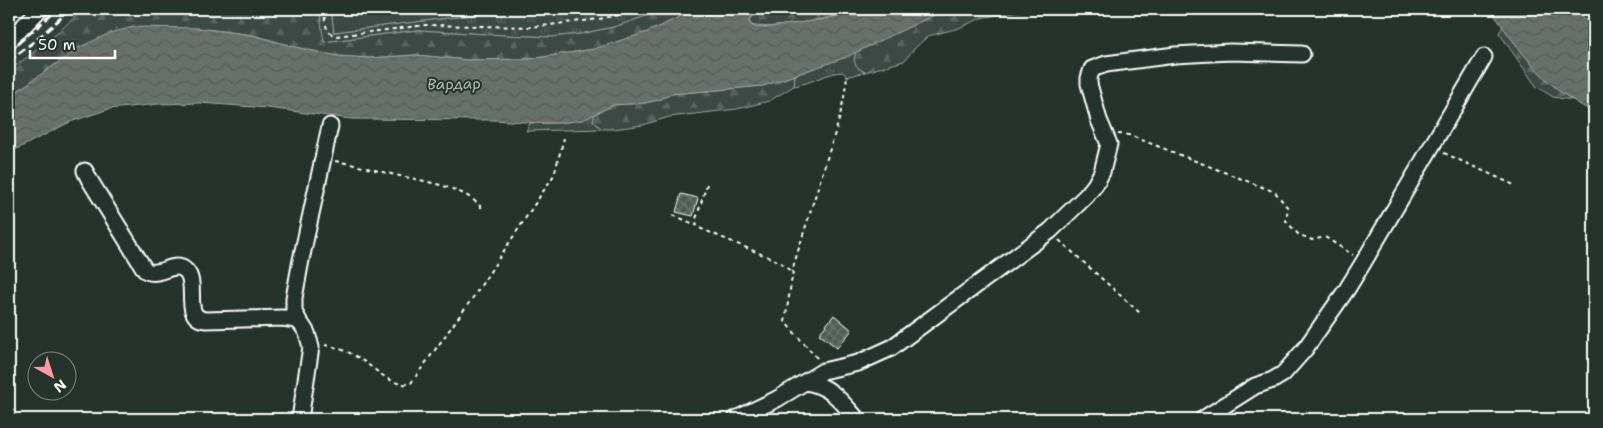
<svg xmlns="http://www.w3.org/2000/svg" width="1603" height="428" viewBox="0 0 1603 428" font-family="'Shantell Sans',sans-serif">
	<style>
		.built { fill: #333f3a }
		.grass { fill: url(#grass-tufts); stroke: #9ea4a2 }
		.forest { fill: url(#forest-firs); stroke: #9ea4a2 }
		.pitch { fill: #3e4944; stroke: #9ea4a2 }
		.water { fill: url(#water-waves); stroke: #a4a9a7 }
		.building { fill: url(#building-cross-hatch); stroke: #fff }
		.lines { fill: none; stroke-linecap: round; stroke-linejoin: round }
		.minor-casing { stroke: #fff; stroke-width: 19 }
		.path { stroke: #fff; stroke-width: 2; stroke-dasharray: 4 4; stroke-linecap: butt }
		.minor { stroke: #26332d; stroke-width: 15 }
		.rail { stroke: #fff; stroke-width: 3; stroke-dasharray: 8 4; stroke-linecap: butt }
		.labels { text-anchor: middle; stroke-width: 4; stroke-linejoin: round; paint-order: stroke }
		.water-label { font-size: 15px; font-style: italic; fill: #b3b8b6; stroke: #26332d }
	</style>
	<defs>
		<pattern id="grass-tufts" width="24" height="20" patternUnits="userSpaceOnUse" patternTransform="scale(1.25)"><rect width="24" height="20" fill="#3e4944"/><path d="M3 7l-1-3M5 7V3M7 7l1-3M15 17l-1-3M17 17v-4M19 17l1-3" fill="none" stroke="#5b6460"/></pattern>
		<pattern id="forest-firs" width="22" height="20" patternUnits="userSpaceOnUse" patternTransform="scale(1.25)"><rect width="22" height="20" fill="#3e4944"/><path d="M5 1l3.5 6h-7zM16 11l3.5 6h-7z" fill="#5b6460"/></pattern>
		<pattern id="water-waves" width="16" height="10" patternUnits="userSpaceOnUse" patternTransform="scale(1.25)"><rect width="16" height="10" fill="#67706c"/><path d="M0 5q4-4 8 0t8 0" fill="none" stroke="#575a59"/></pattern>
		<pattern id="building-cross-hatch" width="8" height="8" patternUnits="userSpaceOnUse" patternTransform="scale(1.25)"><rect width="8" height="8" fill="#515c57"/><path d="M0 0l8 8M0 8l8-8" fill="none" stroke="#6b7470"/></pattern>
	</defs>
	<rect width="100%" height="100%" fill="#26332d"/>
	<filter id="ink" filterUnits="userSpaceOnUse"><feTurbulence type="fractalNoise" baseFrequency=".02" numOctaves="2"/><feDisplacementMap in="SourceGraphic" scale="10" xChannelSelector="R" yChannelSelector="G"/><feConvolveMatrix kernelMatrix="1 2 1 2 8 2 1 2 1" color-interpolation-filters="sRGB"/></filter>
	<g filter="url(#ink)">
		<polygon class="built" points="51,9 83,9 56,34 34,53 9,70 9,46"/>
		<g class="grass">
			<polygon points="319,9 331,9 334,32 520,9 667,9 614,27 580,34 551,37 504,35 417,30 323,42"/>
			<path d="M856,52c-4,11 -1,14 9,20l-18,5 -4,-5c-15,0 -33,12 -49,14l1,-11z"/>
			<path d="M595,114l-2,7 9,8 -76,2 4,-8c23,1 44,0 65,-9z"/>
		</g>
		<g class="forest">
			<path d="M83,9h33l-4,6 31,-6h176l5,33 93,-12 87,5 47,2 29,-3 34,-7 53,-18h30l-49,23 -54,17 -64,10 -62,1 -52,-5 -47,3 -32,-2 -42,-9 -42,-12 -56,-7 -117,19 -71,50v-27c27,-18 51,-38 74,-61z"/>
			<path d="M760,9h97c-16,7 -94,24 -107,15v-4z"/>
			<path d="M947,9h82l-48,9 -22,10 -31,8 -13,12 -11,13 -39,11c-10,-6 -13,-9 -9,-20z"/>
			<path d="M1503,26c16,23 46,59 69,74l-19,-3 -17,-11 -37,-53z"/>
			<polygon points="795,75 794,86 769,101 737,109 669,117 643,125 614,129 602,129 593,121 595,114 613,105 645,103 659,100 671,94 763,86"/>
		</g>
		<polygon class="pitch" points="331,9 521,9 334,32"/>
		<g class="water">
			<polygon points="697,9 760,9 750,19 750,24 755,27 770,27 819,20 837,16 857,9 947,9 844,58 763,86 671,94 659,100 645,103 613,105 583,120 561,123 542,123 493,120 351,119 268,108 200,103 159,104 109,109 70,122 9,153 9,97 80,47 110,33 133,27 197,28 253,35 295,47 337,56 369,58 416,55 468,60 530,59 594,49 647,32"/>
			<path d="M1490,9h84l20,17v87c-11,-7 -23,-13 -33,-21 -28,-21 -51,-55 -71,-83z"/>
		</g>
		<g class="building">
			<polygon points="681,194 698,198 693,216 676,212"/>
			<polygon points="834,315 852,330 837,348 819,334"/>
		</g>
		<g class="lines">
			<g class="minor-casing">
				<g id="minor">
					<polyline points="9,41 40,9"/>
					<path d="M85,171l4,8 56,91c13,9 30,-11 41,1 13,13 -5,47 20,49l76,-2 15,2 5,5 5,8 4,14 -11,72"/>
					<polyline points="299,321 294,312 294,298 301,260 330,126"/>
					<path d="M806,382c25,4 35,19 51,37"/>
					<polyline points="736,419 777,399 823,371 858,363 891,348 1050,231 1086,196 1095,185 1102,172 1109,144 1099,120 1089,84 1089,78 1092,69 1106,64 1175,55 1230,52 1302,54"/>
					<polyline points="1203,419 1255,386 1273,380 1283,374 1305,349 1347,289 1363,263 1484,57"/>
				</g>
			</g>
			<g class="path">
				<path d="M324,9c1,10 0,25 13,27l88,-11 107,2 67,-8 49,-10"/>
				<polyline points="1118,134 1129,135 1275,192 1288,208 1286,221 1298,234 1312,240 1325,237 1353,255"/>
				<polyline points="1444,153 1514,185"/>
				<path d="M335,161c18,3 35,8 52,12 27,7 80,12 96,37"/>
				<polyline points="707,184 696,219 697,227 780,262 792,272"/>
				<polyline points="673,215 696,225"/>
				<polyline points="1059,240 1141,314"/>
				<path d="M325,345c10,2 20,5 30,11 15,7 38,34 56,27l63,-87 80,-121 10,-37"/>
				<polyline points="817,358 785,322 794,264 839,120 844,97 847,77"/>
			</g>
			<use href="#minor" class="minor"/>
			<g class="rail">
				<polyline points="9,51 58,9"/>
				<polyline points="9,61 36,40 71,9"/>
			</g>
		</g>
	</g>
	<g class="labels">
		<g class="water-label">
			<text transform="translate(454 84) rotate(-1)" y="5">Вардар</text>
		</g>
	</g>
	<rect width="1603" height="428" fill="none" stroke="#26332d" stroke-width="30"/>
	<rect x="15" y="15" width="1573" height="398" fill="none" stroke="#fff" stroke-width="2" filter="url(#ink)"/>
	<g transform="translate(52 376) rotate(141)"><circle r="24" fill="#26332d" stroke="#7d8581"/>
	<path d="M0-4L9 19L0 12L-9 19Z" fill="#ff9aa2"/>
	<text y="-8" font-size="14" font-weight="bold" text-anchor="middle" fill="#ffffff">N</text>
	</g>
	<path d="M30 50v8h85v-8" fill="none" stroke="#ffffff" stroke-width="2.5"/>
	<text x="38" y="50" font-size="15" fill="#ffffff" stroke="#26332d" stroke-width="4" paint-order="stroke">50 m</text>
</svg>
